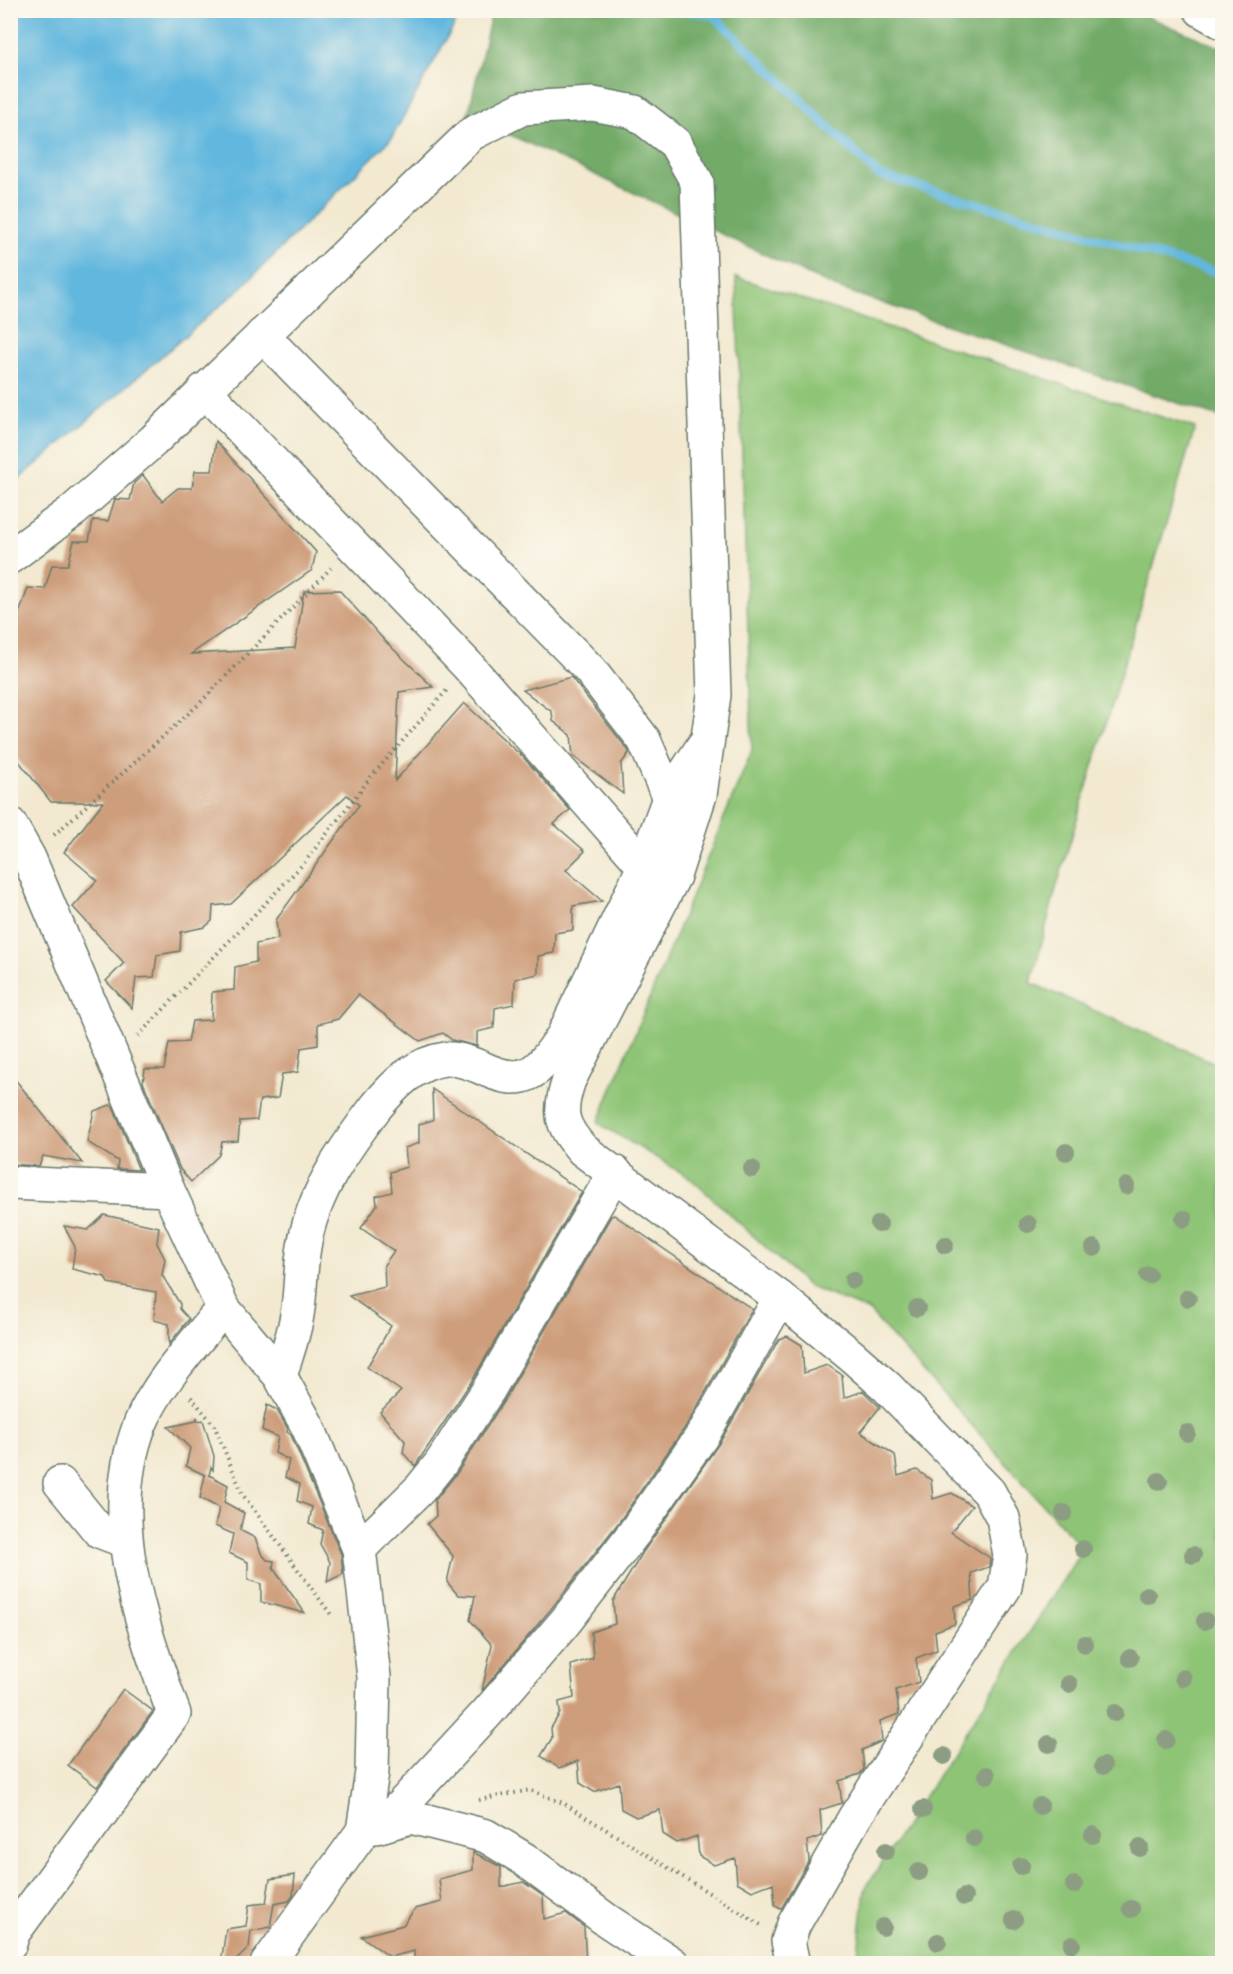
<svg xmlns="http://www.w3.org/2000/svg" width="1233" height="1974" viewBox="0 0 1233 1974" font-family="Mynerve,sans-serif">
	<style>
		.green { fill: #8ec476; stroke: #568055; stroke-width: 1.5 }
		.forest { fill: #72aa67; stroke: #48744e; stroke-width: 1.5 }
		.water { fill: #62b7de; stroke: #407a89; stroke-width: 1.5 }
		.lines { fill: none; stroke-linecap: round; stroke-linejoin: round }
		.stream { stroke: #62b7de; stroke-width: 9 }
		.building { fill: #ce9e7c }
		.minor-casing { stroke: #69796b; stroke-width: 36 }
		.path { stroke: #69796b; stroke-width: 4; stroke-dasharray: 1.5 4.5; stroke-linecap: butt }
		.minor { stroke: #fff; stroke-width: 33 }
		.tree { fill: #8d9d83 }
	</style>
	<rect width="100%" height="100%" fill="#fbf7ec"/>
	<filter id="ink" filterUnits="userSpaceOnUse"><feTurbulence type="fractalNoise" baseFrequency=".0167" numOctaves="2"/><feDisplacementMap in="SourceGraphic" scale="12" xChannelSelector="R" yChannelSelector="G"/><feConvolveMatrix kernelMatrix="1 2 1 2 8 2 1 2 1" color-interpolation-filters="sRGB"/></filter>
	<filter id="wash" filterUnits="userSpaceOnUse"><feTurbulence type="fractalNoise" baseFrequency=".008" numOctaves="4" result="noise"/><feDisplacementMap in="SourceGraphic" scale="24" xChannelSelector="R" yChannelSelector="G"/><feGaussianBlur stdDeviation="1.35" result="paint"/><feColorMatrix in="noise" values="0 0 0 0 0 0 0 0 0 0 0 0 0 0 0 0 0 1.4 0 .05"/><feComposite in="paint" operator="in"/></filter>
	<g filter="url(#wash)">
		<rect width="100%" height="100%" fill="#f2e9d0"/>
		<polygon class="green" points="736,277 1195,428 1055,892 1031,983 1222,1066 1222,1963 857,1963 865,1889 1083,1549 869,1311 808,1286 689,1177 598,1123 752,750"/>
		<polygon class="forest" points="492,11 1134,11 1222,48 1222,418 832,286 468,115"/>
		<polygon class="water" points="11,10 462,11 391,139 242,287 11,486"/>
		<g class="lines">
			<polyline class="stream" points="678,10 713,15 878,175 1222,274"/>
		</g>
		<g id="blocks">
			<g class="building">
				<polygon points="216,441 316,552 312,570 191,654 295,648 304,591 339,590 385,641 433,687 399,692 395,781 464,703 524,758 570,810 554,824 585,851 566,870 602,901 573,906 573,930 555,933 554,953 538,956 538,974 515,979 514,1004 495,1008 494,1028 477,1032 477,1046 452,1040 443,1033 420,1041 358,995 338,1019 318,1024 318,1045 301,1048 298,1072 282,1074 278,1098 260,1100 257,1120 240,1121 238,1141 222,1142 219,1155 191,1182 180,1169 143,1082 145,1069 164,1069 169,1043 188,1042 192,1021 211,1020 212,992 234,990 235,967 256,962 256,944 278,939 276,920 359,805 347,795 231,904 213,906 212,921 205,927 181,932 180,951 157,955 154,977 136,978 132,1008 106,981 124,963 73,907 97,880 64,852 103,802 51,802 10,750 10,610 20,611 28,588 45,589 52,565 68,565 74,541 89,541 93,520 108,521 115,499 130,500 134,483 143,475 162,501 178,488 192,488 195,471 212,471"/>
				<polygon points="571,677 628,750 629,753 621,764 623,794 573,756 571,735 553,721 552,712 523,690"/>
				<polygon points="10,1073 82,1163 43,1156 39,1166 10,1164"/>
				<polygon points="432,1089 582,1192 473,1379 415,1466 403,1453 405,1441 380,1412 401,1391 367,1367 391,1326 349,1296 385,1287 384,1265 394,1251 361,1228 377,1205 376,1196 392,1192 390,1172 407,1167 405,1148 419,1143 419,1124 433,1120"/>
				<polygon points="110,1105 113,1107 139,1170 117,1169 118,1161 87,1142 94,1111"/>
				<polygon points="104,1215 159,1227 157,1243 165,1259 162,1275 180,1304 180,1309 189,1319 169,1344 169,1324 154,1320 156,1292 108,1283 105,1277 72,1269 75,1247 64,1226 88,1230"/>
				<polygon points="614,1215 752,1309 688,1423 619,1522 550,1610 482,1691 492,1645 470,1620 475,1596 458,1595 447,1582 453,1556 427,1524 436,1516 435,1500 457,1473 505,1399 611,1216"/>
				<polygon points="787,1336 802,1345 804,1373 827,1365 842,1375 844,1398 863,1391 880,1407 860,1432 895,1455 898,1476 917,1470 931,1480 933,1499 952,1493 972,1506 951,1532 990,1558 989,1567 971,1573 973,1600 954,1606 955,1624 935,1631 937,1650 916,1658 919,1682 896,1690 899,1714 880,1721 882,1741 862,1750 864,1769 860,1774 839,1781 842,1803 820,1810 822,1836 807,1841 809,1860 781,1909 775,1906 773,1883 752,1891 737,1882 735,1858 714,1865 699,1856 697,1836 677,1843 663,1834 660,1810 636,1817 621,1809 619,1783 594,1792 580,1783 578,1761 559,1768 541,1756 552,1738 551,1728 560,1713 559,1702 574,1698 571,1665 593,1658 591,1632 615,1624 613,1601 643,1552 720,1442 779,1339"/>
				<polygon points="267,1405 277,1410 288,1429 287,1432 291,1435 341,1554 343,1574 327,1582 330,1562 320,1544 323,1530 309,1524 312,1507 297,1501 300,1484 285,1477 289,1460 275,1453 278,1437 262,1430"/>
				<polygon points="197,1417 198,1421 203,1420 214,1456 213,1470 211,1467 209,1475 228,1485 224,1502 244,1513 240,1530 255,1538 261,1553 267,1560 274,1561 273,1568 305,1613 261,1602 261,1584 248,1580 248,1562 229,1553 233,1534 215,1526 219,1508 200,1498 205,1475 186,1466 190,1448 168,1427 196,1421"/>
				<polygon points="123,1689 153,1711 97,1787 68,1765"/>
				<polygon points="473,1852 501,1867 501,1887 523,1882 543,1896 544,1919 566,1913 584,1927 586,1964 414,1964 414,1951 390,1957 361,1936 403,1925 415,1909 442,1902 439,1879 473,1870"/>
				<polygon points="295,1875 293,1896 289,1901 274,1904 270,1927 251,1931 249,1948 232,1964 221,1964 226,1929 246,1926 249,1905 266,1903 270,1879"/>
			</g>
		</g>
	</g>
	<g filter="url(#ink)">
		<use href="#blocks" fill-opacity="0" stroke="#69796b" stroke-width="1.5"/>
		<g class="lines">
			<g class="minor-casing">
				<g id="minor">
					<polyline points="1201,10 1222,22"/>
					<polyline points="262,335 590,670 644,740 669,798"/>
					<polyline points="204,390 468,666 644,866"/>
					<path d="M10,557l64,-47 79,-69 318,-307 52,-26 70,-4 42,8 40,31 22,39 17,513 -14,100 -26,81 -105,204c-11,32 -9,45 14,70l197,148 73,59 34,30 102,105 14,26 7,37 -5,32 -150,230 -61,107 -6,17 5,23"/>
					<polyline points="10,824 29,858 168,1190"/>
					<polyline points="10,1183 168,1190 223,1308 280,1376 308,1427 359,1549 374,1677 372,1772 363,1831 267,1964"/>
					<path d="M280,1376c6,-20 14,-41 17,-61 4,-23 3,-46 7,-68 8,-53 41,-99 72,-140 18,-22 39,-44 69,-48 10,-1 25,4 35,8 45,22 58,6 83,-31l81,-170 25,-68 34,-52"/>
					<polyline points="60,1483 99,1531 125,1541"/>
					<polyline points="359,1549 420,1489 441,1463 489,1389 615,1172"/>
					<polyline points="383,1825 487,1713 565,1622 634,1533 704,1433 780,1298"/>
					<polyline points="376,1827 411,1817 486,1836 524,1859 605,1919 673,1964"/>
					<path d="M10,1943l3,-10 161,-219c-33,-91 -72,-196 -33,-292 17,-40 55,-80 82,-114"/>
				</g>
			</g>
			<g class="path">
				<polyline points="54,835 198,705 331,568"/>
				<polyline points="138,1036 304,863 371,777 447,690"/>
				<polyline points="191,1397 214,1425 243,1495 332,1616"/>
				<polyline points="479,1800 530,1790 563,1803 761,1925"/>
			</g>
			<use href="#minor" class="minor"/>
		</g>
		<g class="tree">
			<circle cx="1066" cy="1152" r="9"/>
			<circle cx="752" cy="1169" r="9"/>
			<circle cx="1126" cy="1186" r="9"/>
			<circle cx="1184" cy="1219" r="9"/>
			<circle cx="879" cy="1224" r="9"/>
			<circle cx="1028" cy="1224" r="9"/>
			<circle cx="945" cy="1245" r="9"/>
			<circle cx="1094" cy="1248" r="9"/>
			<circle cx="1148" cy="1275" r="9"/>
			<circle cx="853" cy="1280" r="9"/>
			<circle cx="1188" cy="1298" r="9"/>
			<circle cx="917" cy="1308" r="9"/>
			<circle cx="1187" cy="1433" r="9"/>
			<circle cx="1159" cy="1481" r="9"/>
			<circle cx="1064" cy="1513" r="9"/>
			<circle cx="1083" cy="1549" r="9"/>
			<circle cx="1193" cy="1555" r="9"/>
			<circle cx="1147" cy="1595" r="9"/>
			<circle cx="1205" cy="1621" r="9"/>
			<circle cx="1085" cy="1644" r="9"/>
			<circle cx="1130" cy="1658" r="9"/>
			<circle cx="1183" cy="1678" r="9"/>
			<circle cx="1069" cy="1684" r="9"/>
			<circle cx="1115" cy="1713" r="9"/>
			<circle cx="1166" cy="1740" r="9"/>
			<circle cx="1049" cy="1744" r="9"/>
			<circle cx="944" cy="1756" r="9"/>
			<circle cx="1103" cy="1766" r="9"/>
			<circle cx="987" cy="1775" r="9"/>
			<circle cx="1040" cy="1806" r="9"/>
			<circle cx="923" cy="1809" r="9"/>
			<circle cx="1093" cy="1835" r="9"/>
			<circle cx="974" cy="1838" r="9"/>
			<circle cx="1140" cy="1848" r="9"/>
			<circle cx="886" cy="1851" r="9"/>
			<circle cx="1021" cy="1866" r="9"/>
			<circle cx="919" cy="1872" r="9"/>
			<circle cx="1074" cy="1885" r="9"/>
			<circle cx="964" cy="1897" r="9"/>
			<circle cx="1131" cy="1909" r="9"/>
			<circle cx="1014" cy="1920" r="9"/>
			<circle cx="883" cy="1927" r="9"/>
			<circle cx="938" cy="1942" r="9"/>
			<circle cx="1072" cy="1944" r="9"/>
		</g>
	</g>
	<rect width="1233" height="1974" fill="none" stroke="#fbf7ec" stroke-width="36"/>
</svg>
